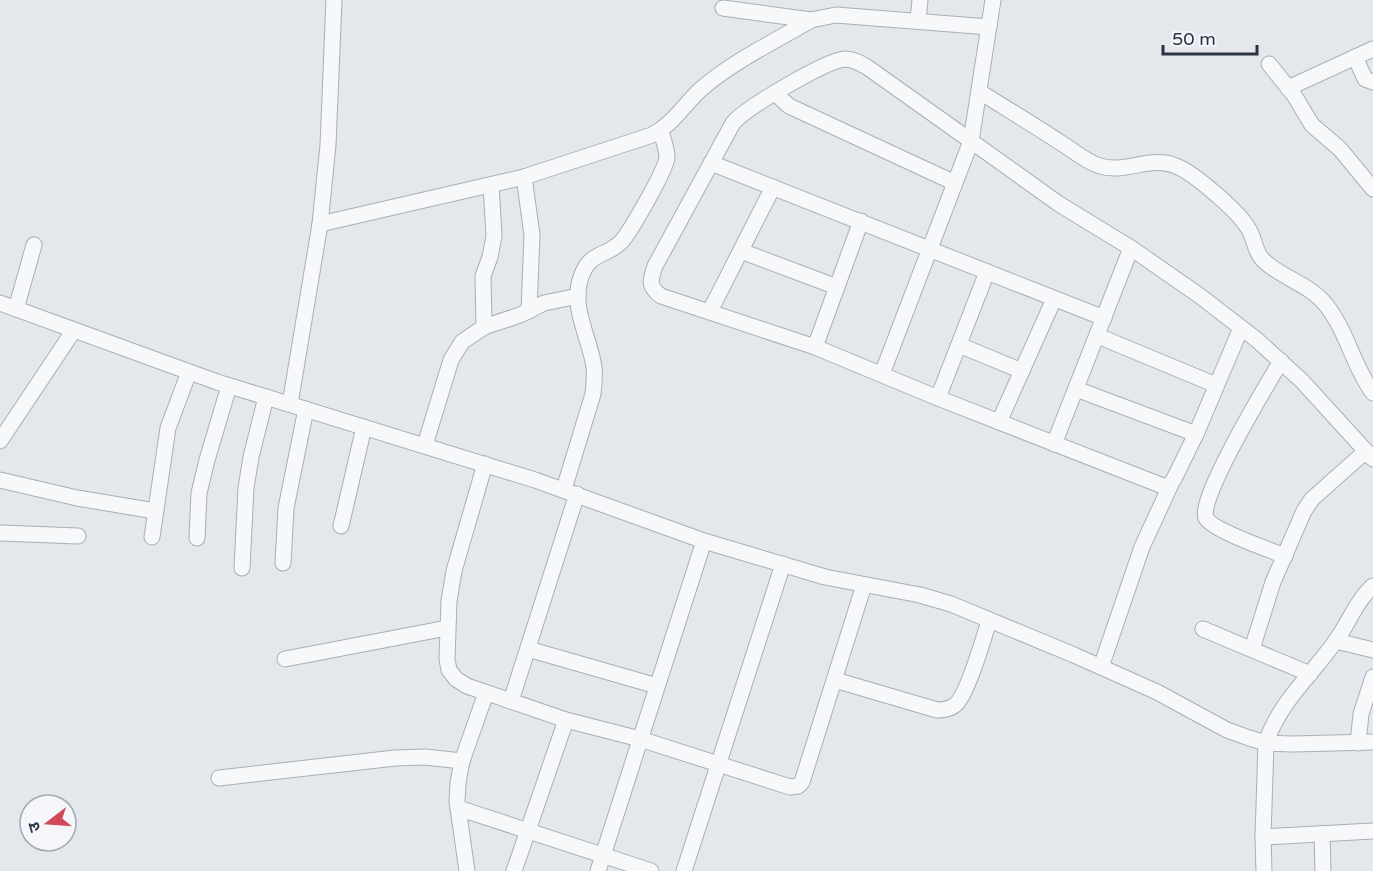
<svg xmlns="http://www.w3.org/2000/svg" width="1373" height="871" viewBox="0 0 1373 871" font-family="'Varela Round','Noto Sans Devanagari',sans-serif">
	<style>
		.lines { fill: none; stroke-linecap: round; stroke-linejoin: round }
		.minor-casing { stroke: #a9aeb7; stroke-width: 17 }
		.minor { stroke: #f7f8fa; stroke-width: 15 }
	</style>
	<rect width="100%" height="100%" fill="#e4e7ec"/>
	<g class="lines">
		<g class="minor-casing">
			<g id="minor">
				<polyline points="993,0 971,141 1059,204 1131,248 1200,296 1257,340 1302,381 1373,459"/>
				<polyline points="723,8 811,20"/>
				<polyline points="918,20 920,0"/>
				<polyline points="1355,57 1365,79 1373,82"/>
				<polyline points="1269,64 1294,95 1312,125 1340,149 1373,189"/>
				<polyline points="1288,88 1373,49"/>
				<path d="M980,92c27,17 54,33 81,51 12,7 25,19 39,23 25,8 51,-11 76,0 18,7 62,45 72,62 7,10 6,23 15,32 18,18 47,24 63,45 21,26 27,61 47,88"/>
				<polyline points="775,93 789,106 955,183"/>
				<polyline points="711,163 1104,318"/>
				<polyline points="524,177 532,235 529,311"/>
				<path d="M320,224l204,-47 128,-42c20,-10 32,-30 48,-45 33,-29 74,-48 111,-70l25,-5 153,12"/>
				<polyline points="741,251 837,287"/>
				<polyline points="0,303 217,382 535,480 704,541 825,577 920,595 951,604 1074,655 1157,692 1227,730 1249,738 1266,743 1292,744 1373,742"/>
				<polyline points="16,309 34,245"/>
				<polyline points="710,311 773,187"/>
				<polyline points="484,327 483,276 490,257 494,236 491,185"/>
				<polyline points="1098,336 1216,385"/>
				<polyline points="959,345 1022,371"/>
				<polyline points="815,347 861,221"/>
				<path d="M1281,361c-13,22 -84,139 -75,157 6,12 64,32 79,38"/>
				<path d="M882,374l89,-233 -104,-74c-7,-4 -14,-8 -22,-8 -20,2 -98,48 -112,64l-78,143c-5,15 -7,20 6,30l154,51 123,51 225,88 5,1 6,-8 22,-45 45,-106"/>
				<polyline points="1076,389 1196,434"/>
				<polyline points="938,398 987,272"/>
				<polyline points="290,404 320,224 328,145 334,0"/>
				<polyline points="999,422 1054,299"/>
				<polyline points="0,441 74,330"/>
				<polyline points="1054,444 1131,248"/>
				<polyline points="425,445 451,360 462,342 484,327 520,315 544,303 578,296"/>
				<polyline points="485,464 454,571 449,601 447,659 449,670 456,679 467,686 566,720 640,739 790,787 798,786 802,782 864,585"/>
				<polyline points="0,480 77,498 155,511"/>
				<path d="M564,489l29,-95c1,-9 2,-18 1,-27 -4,-29 -24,-60 -13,-90 9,-26 25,-20 40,-35 10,-11 44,-71 46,-84 0,-9 -4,-19 -6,-27"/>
				<polyline points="341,526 364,427"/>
				<polyline points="0,533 78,536"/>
				<polyline points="152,537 168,428 189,372"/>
				<polyline points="197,538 199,493 207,460 229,386"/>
				<polyline points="283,563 286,508 306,409"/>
				<polyline points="242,568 246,488 251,457 266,397"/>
				<polyline points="1203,629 1310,674"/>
				<polyline points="1336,641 1373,650"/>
				<polyline points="528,649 657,686"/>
				<polyline points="1252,649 1273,582 1304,511 1312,499 1366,451"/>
				<polyline points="285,659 447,628"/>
				<polyline points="1101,667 1142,547 1171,484"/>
				<path d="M835,680l102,30c7,0 13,-1 18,-5 12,-9 29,-68 34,-84"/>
				<polyline points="511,701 577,494"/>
				<polyline points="1358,743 1361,714 1373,677"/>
				<polyline points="219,778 395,758 425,757 462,761"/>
				<polyline points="458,808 651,871"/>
				<polyline points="1322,834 1323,871"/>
				<polyline points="1263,837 1373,831"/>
				<polyline points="467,871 457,801 458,783 462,761 486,693"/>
				<polyline points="514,871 566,720"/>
				<polyline points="598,871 704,541"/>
				<polyline points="684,871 783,564"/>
				<path d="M1264,871l-1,-34 3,-94c13,-41 47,-69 71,-104 12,-17 20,-39 36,-53"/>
			</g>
		</g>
		<use href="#minor" class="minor"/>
	</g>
	<g transform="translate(48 823) rotate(253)"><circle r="28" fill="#f4f6f9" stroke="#a4a8b1" stroke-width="1.5"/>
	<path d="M0-4.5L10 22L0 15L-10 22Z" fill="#d1495b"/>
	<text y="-9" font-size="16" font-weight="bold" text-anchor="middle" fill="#2b3445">उ</text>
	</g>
	<path d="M1163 45v9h94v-9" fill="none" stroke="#2b3445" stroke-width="3"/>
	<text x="1172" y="45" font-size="18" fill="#2b3445" stroke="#f4f6f9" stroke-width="4.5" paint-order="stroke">50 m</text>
</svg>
